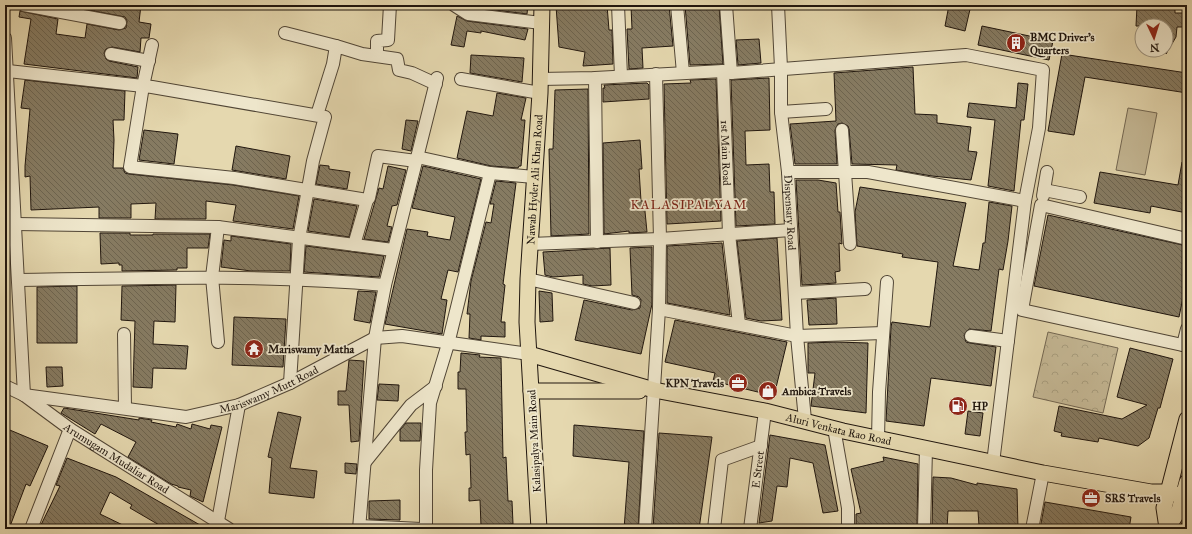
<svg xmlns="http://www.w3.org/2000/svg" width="1192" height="534" viewBox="0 0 1192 534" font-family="'IM FELL Great Primer',serif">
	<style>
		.park { fill: url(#park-crowns); stroke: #726651 }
		.pitch { fill: #c4b794; stroke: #726651 }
		.building { fill: url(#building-back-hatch); stroke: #20160e }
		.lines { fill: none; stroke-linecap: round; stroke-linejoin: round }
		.minor-casing { stroke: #514636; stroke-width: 14 }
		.major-casing { stroke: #20160e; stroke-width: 17 }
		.minor { stroke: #eee6cb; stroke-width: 12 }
		.major { stroke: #e5d8af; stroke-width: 15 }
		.labels { text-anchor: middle; stroke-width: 3.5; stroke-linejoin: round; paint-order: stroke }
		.poi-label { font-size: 11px; font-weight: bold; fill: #20160e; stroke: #eee6cb; text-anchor: start }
		.street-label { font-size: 11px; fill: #20160e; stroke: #eee6cb }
		.quarter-label { font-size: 13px; letter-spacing: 1px; fill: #7a1f14; stroke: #eee6cb }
	</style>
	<defs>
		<pattern id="park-crowns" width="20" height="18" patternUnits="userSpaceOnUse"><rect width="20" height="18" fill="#c4b794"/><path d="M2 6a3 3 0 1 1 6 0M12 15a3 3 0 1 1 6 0" fill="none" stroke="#a89d7e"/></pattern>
		<pattern id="building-back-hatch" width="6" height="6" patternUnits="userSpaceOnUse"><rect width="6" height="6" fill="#867b62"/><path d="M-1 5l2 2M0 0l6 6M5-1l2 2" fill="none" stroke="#6d644f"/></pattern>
	</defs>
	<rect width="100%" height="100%" fill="#e5d8af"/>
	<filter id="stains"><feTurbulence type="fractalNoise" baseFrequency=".005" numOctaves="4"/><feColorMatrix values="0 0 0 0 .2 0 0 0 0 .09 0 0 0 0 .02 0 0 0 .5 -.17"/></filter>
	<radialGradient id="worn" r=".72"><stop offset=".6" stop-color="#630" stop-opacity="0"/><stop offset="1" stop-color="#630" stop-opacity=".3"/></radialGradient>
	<polygon class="park" points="1048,332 1118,348 1103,413 1033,397"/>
	<polygon class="pitch" points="1128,108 1157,113 1145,175 1116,170"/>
	<g class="building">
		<polygon points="90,5 141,5 139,22 151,24 149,38 141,38 140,52 112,47 106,49 104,53 106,59 109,61 138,67 137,78 24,64 31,19 19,17 20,11 58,19 56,34 85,38 87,24 119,30 126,28 127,21 125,17 89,10"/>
		<polygon points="471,5 528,5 527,14 471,7"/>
		<polygon points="577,5 607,5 609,30 612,30 613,64 583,66 585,52 559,47 556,6"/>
		<polygon points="650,5 669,5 673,46 642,48 643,68 629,69 627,29 632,29 631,6"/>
		<polygon points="685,5 719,5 723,64 690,65"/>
		<polygon points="949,5 971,5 965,31 945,26"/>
		<polygon points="1137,6 1175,9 1175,13 1187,13 1187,27 1177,27 1176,37 1166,54 1166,26 1136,26"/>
		<polygon points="457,16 467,21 528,29 525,40 481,31 481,33 467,31 464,47 451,45"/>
		<polygon points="982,26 1053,41 1049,60 978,45"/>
		<polygon points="759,39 761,63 738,65 736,40"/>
		<polygon points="1062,54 1187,73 1187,93 1085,77 1074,135 1048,131"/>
		<polygon points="471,55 524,58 522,82 470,73"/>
		<polygon points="913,67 915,114 937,115 937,123 971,127 968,151 977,152 971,180 932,176 896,170 897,165 852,164 849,129 848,126 842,123 838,124 835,130 837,164 795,164 790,124 836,121 834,73"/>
		<polygon points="769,78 770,130 745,131 746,165 769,164 770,192 774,192 775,224 736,226 731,80"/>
		<polygon points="716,79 721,221 667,224 664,84 691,83 690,80"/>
		<polygon points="25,80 125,91 124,120 113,120 114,140 113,168 123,168 125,173 129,174 233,185 299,196 293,229 233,221 236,205 206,201 206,219 155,219 156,203 131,204 131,218 99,218 99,207 31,210 30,176 25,177 25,166 30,109 21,108"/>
		<polygon points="647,83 649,85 649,99 603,102 603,88 605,88 604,85"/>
		<polygon points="1018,83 1028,84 1024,120 1021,120 1014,191 988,186 995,120 967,117 969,103 1016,108"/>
		<polygon points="588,89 589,234 551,236 549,149 553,149 555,90"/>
		<polygon points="497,93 526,98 521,120 525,120 521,166 519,166 518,168 491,166 457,158 467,111 493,116"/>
		<polygon points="406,120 418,121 411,151 402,149"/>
		<polygon points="144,130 178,134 174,164 139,160"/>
		<polygon points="640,140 642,169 639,169 641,201 644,201 647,232 629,233 629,231 604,234 603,143"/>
		<polygon points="236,146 290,156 286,179 232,170"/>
		<polygon points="1182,162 1187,162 1187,213 1151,206 1150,213 1094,203 1100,172 1178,185"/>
		<polygon points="320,165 329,166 329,169 350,172 347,189 316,184"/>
		<polygon points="388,166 406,170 397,205 392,206 387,226 392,227 388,242 364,239 379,188 383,189"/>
		<polygon points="423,166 481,179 458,272 448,270 441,299 447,300 442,334 385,324 407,229 428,232 427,236 450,240 455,217 412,208"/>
		<polygon points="796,180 818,180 836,183 838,212 840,212 842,244 839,243 840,271 835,272 836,283 802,285"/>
		<polygon points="496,181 516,183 503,284 505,285 501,322 505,322 505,337 481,336 481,340 469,338 470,314 467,314 471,281 486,222 491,223 494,204 490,204"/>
		<polygon points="860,187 966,203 953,266 979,270 983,243 985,243 989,202 1012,206 1008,241 1003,270 999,269 991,331 969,329 964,335 966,342 970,343 996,347 991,386 931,378 924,426 886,421 891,327 892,322 930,327 938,262 902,257 903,254 857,246 855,212"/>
		<polygon points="314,199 357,206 349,237 308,231"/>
		<polygon points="1048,215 1187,246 1187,278 1179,317 1034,286"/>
		<polygon points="100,233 130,233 130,235 153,235 153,234 210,234 208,248 187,248 187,268 177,268 177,270 122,271 122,265 119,265 119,263 101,264"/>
		<polygon points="231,236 291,244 290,271 251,271 221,267 224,240 231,241"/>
		<polygon points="777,238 782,320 761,321 746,318 737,241"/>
		<polygon points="722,243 730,315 667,303 667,246"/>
		<polygon points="306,246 384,256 379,277 304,272"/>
		<polygon points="652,247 652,304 641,354 575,340 584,300 632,310 640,308 641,300 639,297 632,295 630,248"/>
		<polygon points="610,248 611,285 592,286 583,284 583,275 553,277 545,275 543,252"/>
		<polygon points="176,285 175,322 154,321 153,344 188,346 186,369 153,368 152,388 133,387 135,321 121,320 122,286"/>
		<polygon points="77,286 77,343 37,343 37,287"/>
		<polygon points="358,291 376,292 370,323 354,320"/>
		<polygon points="539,291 552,293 553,321 540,322"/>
		<polygon points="836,298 837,324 809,325 807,300"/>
		<polygon points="234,317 286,319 283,367 232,365"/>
		<polygon points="675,320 787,342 774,396 713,381 715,373 665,362"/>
		<polygon points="836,342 868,343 866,413 811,406 815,373 808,373 808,343"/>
		<polygon points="1130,348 1173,359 1160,408 1158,408 1149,438 1138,446 1099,438 1098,442 1061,436 1062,433 1054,431 1059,406 1122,419 1147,405 1117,397"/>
		<polygon points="461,353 480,355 479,357 501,358 503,458 506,457 508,501 512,501 513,524 481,526 480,500 469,501 469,488 471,488 470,454 466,455 465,432 467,432 466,389 458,389 458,372 460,372"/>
		<polygon points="349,360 364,361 359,441 351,442 349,405 338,405 338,391 346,391"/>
		<polygon points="46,367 62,367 63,386 47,387"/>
		<polygon points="379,384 399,385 398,401 377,400"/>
		<polygon points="64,408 139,420 139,418 152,420 151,422 176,427 177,424 191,429 192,424 210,429 211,425 222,427 203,502 190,496 191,490 178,487 178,486 171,484 128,457 136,442 101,424 95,434 61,413"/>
		<polygon points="968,411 983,413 980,436 965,434"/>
		<polygon points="278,412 301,417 290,468 317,471 314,498 269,493 272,458 268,457"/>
		<polygon points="406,423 421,423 420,441 400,441 400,430"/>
		<polygon points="574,425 644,431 638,529 624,529 629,462 573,456"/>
		<polygon points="5,428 48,446 30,486 26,484 9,529 5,529"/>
		<polygon points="659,433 712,437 699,529 653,529"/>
		<polygon points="770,435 825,445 838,511 823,513 813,463 790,458 787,487 777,486 772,521 759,523"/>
		<polygon points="883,457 918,464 917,529 856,529 856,514 861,513 851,469 884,461"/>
		<polygon points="67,458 116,477 207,529 166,529 130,508 132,505 110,492 100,514 131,529 39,529 60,486 56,485"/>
		<polygon points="345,463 357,464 356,474 345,473"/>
		<polygon points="933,477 951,478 977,485 977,483 1017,489 1018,529 1001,529 1001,525 979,526 978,511 948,511 947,529 932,528"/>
		<polygon points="400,500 400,520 369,519 369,501"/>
		<polygon points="1045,502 1131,517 1129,529 1040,529"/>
		<polygon points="1183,521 1187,521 1187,529 1178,529"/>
	</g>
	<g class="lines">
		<g class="minor-casing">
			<g id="minor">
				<polyline points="24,5 120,23"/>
				<polyline points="454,5 468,14 541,23"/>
				<polyline points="618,5 621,76"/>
				<polyline points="677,5 683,73"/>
				<polyline points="726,5 731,73"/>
				<path id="s1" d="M778,5l3,63v44l7,60 9,164 8,84"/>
				<polyline points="285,33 336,46"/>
				<polyline points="5,38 24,395"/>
				<polyline points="152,45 143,86 130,167 234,178 367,200 369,198 378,156 416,161"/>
				<polyline points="111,54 149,61"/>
				<polyline points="377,56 377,41 388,40 390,5"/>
				<polyline points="8,71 152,87 325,117 313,161 299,239 290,383"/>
				<path id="s2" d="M723,71l6,163 10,90"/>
				<polyline points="595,78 597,242"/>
				<polyline points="461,79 540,93"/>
				<polyline points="540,79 595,78 723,71 731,73 966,55 1043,70 1039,128 1025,201 993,463"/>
				<polyline points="781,112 826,109"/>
				<polyline points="317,115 333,64 336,46 362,54 397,59 399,70 412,73 436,84"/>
				<polyline points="842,130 850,244"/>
				<polyline points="417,157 490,173 534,177"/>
				<polyline points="788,172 868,172 1025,201"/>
				<polyline points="1044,190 1080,197"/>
				<polyline points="1043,196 1047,172"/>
				<polyline points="16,224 218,227 393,250"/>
				<polyline points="218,227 212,277 218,342"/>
				<polyline points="1187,239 1041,205 1022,310 1187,346"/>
				<polyline points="530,244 660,239 791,230"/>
				<polyline points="354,245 367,200"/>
				<polyline points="528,279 634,303"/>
				<path d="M18,280c122,-2 245,-6 367,5"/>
				<polyline points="795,293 865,289"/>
				<polyline points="659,309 797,336 883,333"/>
				<polyline points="124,334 125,408"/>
				<polyline points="971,336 1008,341"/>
				<polyline points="1183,345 1187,329"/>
				<path id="s3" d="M5,386l19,9 46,34 159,100"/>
				<path id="s4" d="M24,395l162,22 53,-12 51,-22 85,-45 27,-2 127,18"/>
				<polyline points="834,428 848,508 848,529"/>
				<polyline points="878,439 879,392 887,282"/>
				<polyline points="365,462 411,405 436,386"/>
				<polyline points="218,521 239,405"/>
				<polyline points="360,526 421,529"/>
				<polyline points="31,529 70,429"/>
				<polyline points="359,529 375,338 385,285 437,78"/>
				<polyline points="426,529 426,470 430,403 448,344 490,173"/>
				<polyline points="645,529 659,309 660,239 656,74"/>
				<polyline points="714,529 722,460 761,446"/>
				<path id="s5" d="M750,529l15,-118"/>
				<polyline points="924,529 926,449"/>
				<polyline points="1032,529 1043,473"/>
			</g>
		</g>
		<g class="major-casing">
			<g id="major">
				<path id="s6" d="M529,354l125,36 111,21 78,20 200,42 108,19h16l20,5"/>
				<polyline points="531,391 639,391"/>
				<polyline points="1167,528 1164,508 1187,419"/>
				<path id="s7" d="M539,529l-12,-207 1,-43 12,-186 2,-88"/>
				<polyline points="1167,529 1179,510 1187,482"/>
			</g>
		</g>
		<use href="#minor" class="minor"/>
		<use href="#major" class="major"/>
	</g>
	<defs>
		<g id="building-disc" transform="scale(1)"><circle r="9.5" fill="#8f2418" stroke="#eee6cb"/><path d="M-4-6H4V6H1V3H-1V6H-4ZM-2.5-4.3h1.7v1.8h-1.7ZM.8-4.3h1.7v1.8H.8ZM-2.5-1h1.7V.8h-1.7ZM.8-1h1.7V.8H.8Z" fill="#fff"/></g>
		<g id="temple-disc" transform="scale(1)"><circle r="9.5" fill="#8f2418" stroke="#eee6cb"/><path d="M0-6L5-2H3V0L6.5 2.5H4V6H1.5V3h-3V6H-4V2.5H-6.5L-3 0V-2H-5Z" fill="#fff"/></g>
		<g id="office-disc" transform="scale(1)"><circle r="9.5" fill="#8f2418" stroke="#eee6cb"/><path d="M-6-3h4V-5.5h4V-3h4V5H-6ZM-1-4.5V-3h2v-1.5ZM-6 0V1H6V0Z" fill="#fff"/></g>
		<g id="shop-disc" transform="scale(1)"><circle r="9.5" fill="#8f2418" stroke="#eee6cb"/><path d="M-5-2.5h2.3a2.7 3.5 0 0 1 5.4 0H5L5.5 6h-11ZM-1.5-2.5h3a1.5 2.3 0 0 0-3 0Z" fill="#fff"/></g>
		<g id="fuel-disc" transform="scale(1)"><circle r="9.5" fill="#8f2418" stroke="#eee6cb"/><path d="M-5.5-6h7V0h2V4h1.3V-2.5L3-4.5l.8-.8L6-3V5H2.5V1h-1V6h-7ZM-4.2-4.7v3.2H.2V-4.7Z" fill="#fff"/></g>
	</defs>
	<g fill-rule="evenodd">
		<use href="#building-disc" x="1016" y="43"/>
		<use href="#temple-disc" x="254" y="349"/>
		<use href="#office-disc" x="738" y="383"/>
		<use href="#shop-disc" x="768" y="391"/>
		<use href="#fuel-disc" x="958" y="406"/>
		<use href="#office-disc" x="1091" y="498"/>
	</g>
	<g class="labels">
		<g class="poi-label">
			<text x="1030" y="41">BMC Driver's<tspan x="1030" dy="13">Quarters</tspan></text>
			<text x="268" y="353">Mariswamy Matha</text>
			<text x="724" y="387" text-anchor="end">KPN Travels</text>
			<text x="782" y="395">Ambica Travels</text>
			<text x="972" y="410">HP</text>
			<text x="1105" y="502">SRS Travels</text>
		</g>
		<g class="street-label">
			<text dy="4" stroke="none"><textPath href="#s2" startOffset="82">1st Main Road</textPath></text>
			<text dy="4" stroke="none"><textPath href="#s7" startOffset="350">Nawab Hyder Ali Khan Road</textPath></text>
			<text dy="4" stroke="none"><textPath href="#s1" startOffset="208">Dispensary Road</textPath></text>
			<text dy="4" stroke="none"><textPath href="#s4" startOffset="251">Mariswamy Mutt Road</textPath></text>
			<text dy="4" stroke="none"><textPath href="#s6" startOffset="319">Aluri Venkata Rao Road</textPath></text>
			<text transform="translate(534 441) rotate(-93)" y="4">Kalasipalya Main Road</text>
			<text dy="4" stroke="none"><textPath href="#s3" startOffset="133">Arumugam Mudaliar Road</textPath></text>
			<text dy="4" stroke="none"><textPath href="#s5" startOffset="60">E Street</textPath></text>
		</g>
		<g class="quarter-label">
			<text x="689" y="209">KALASIPALYAM</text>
		</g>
	</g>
	<rect width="1192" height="534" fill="none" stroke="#e5d8af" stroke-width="20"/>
	<rect x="6" y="6" width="1180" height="522" fill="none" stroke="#20160e" stroke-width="2"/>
	<rect x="10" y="10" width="1172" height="514" fill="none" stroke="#20160e"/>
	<g transform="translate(1154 38) rotate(176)"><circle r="19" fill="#eee6cb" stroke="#9c937f"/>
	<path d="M0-3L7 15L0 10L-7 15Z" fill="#8f2418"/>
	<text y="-6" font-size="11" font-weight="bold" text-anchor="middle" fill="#20160e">N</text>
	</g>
	<rect width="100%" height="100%" filter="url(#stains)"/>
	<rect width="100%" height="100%" fill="url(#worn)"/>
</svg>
